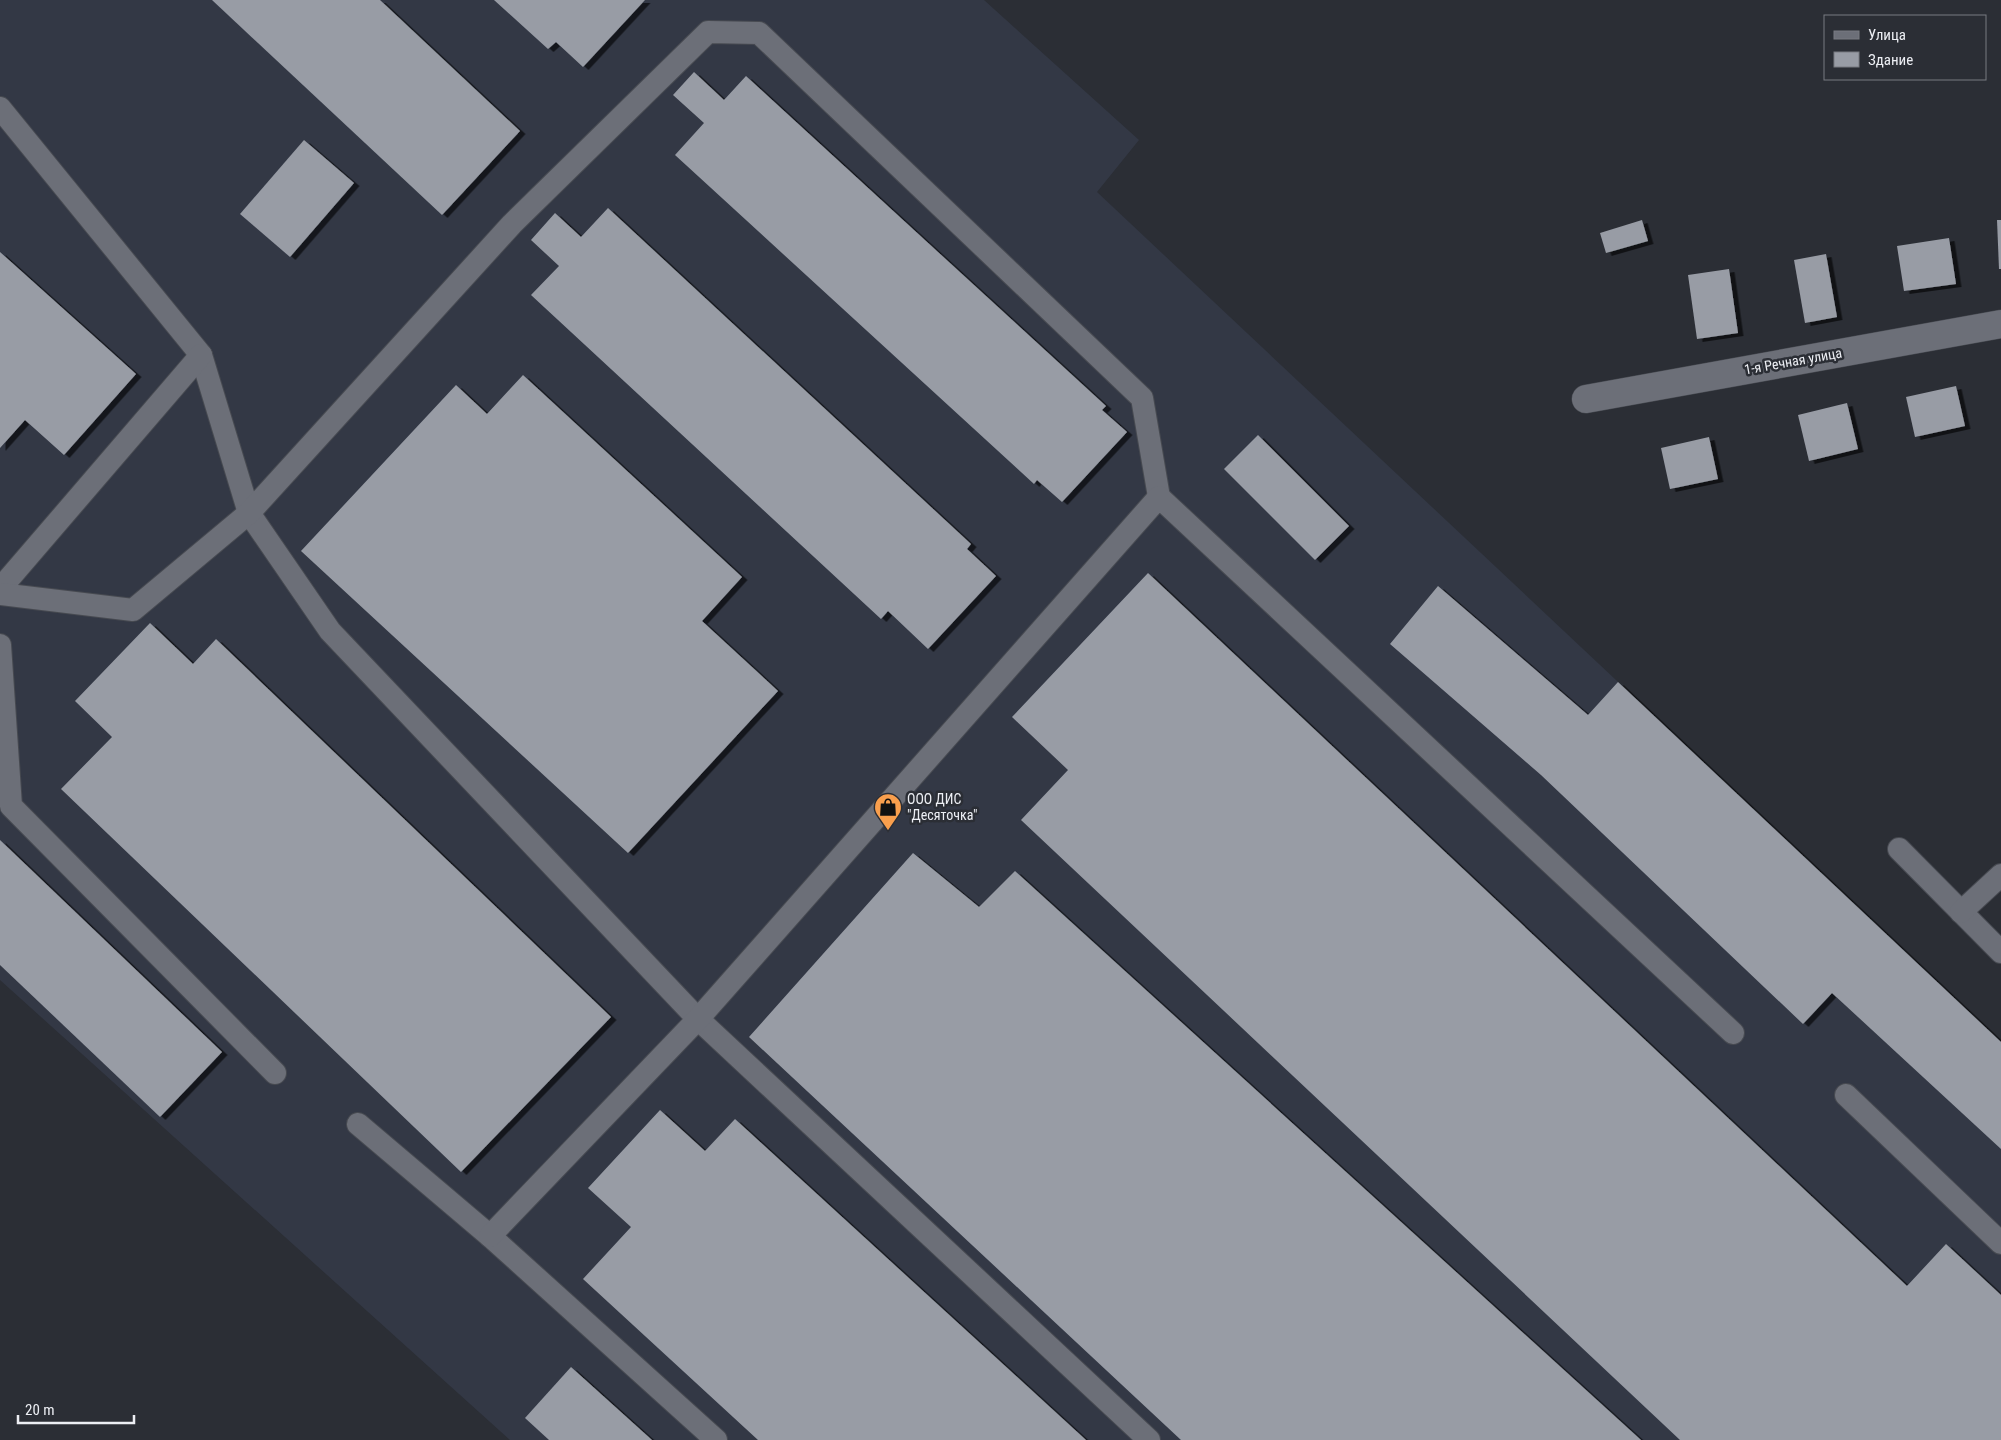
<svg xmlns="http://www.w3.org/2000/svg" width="2001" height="1440" viewBox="0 0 2001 1440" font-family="'Roboto Condensed',sans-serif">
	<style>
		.built { fill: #333845 }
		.building { fill: #989ca5; filter: url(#shadow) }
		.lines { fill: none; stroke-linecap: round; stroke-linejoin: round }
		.service-casing { stroke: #474a51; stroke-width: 24 }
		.minor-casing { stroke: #474a51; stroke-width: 29 }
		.service { stroke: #6c6f78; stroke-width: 22 }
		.minor { stroke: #6c6f78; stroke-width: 28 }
		.labels { text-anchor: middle; stroke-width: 5; stroke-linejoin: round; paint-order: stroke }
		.street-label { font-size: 14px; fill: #edeff4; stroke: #2b2e35 }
		.poi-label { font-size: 14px; fill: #edeff4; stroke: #2b2e35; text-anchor: start }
	</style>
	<defs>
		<filter id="shadow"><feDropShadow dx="5.5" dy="3" stdDeviation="0" flood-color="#0009"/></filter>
	</defs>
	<rect width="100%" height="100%" fill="#2b2e35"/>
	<polygon class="built" points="0,0 984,0 1139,140 1097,192 2001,1042 2001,1440 510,1440 0,980"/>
	<g class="building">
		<polygon points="212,0 380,0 520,131 442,215"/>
		<polygon points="494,0 645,0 583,67 556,42 548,49"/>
		<polygon points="694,72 724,100 746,76 1106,406 1102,410 1127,432 1062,502 1037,480 1034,484 675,155 704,123 673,95"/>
		<polygon points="304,140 354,183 290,257 240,214"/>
		<polygon points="608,208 971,544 967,549 996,576 928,649 888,611 881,619 531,295 559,266 531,240 555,213 581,237"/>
		<polygon points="1642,220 1648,241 1606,253 1600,233"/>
		<polygon points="1997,220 2001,220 2001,269 1999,269"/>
		<polygon points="1949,238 1956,284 1904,291 1897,246"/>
		<polygon points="0,252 136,374 64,455 25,420 0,448"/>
		<polygon points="1826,254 1837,317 1805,323 1794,260"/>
		<polygon points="1729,269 1738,333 1697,339 1688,275"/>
		<polygon points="523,375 742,577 702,621 778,691 628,853 301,551 456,385 487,414"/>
		<polygon points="1956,386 1965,426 1915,437 1906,397"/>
		<polygon points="1847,403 1858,449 1809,461 1798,415"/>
		<polygon points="1258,435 1349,526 1315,560 1224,469"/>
		<polygon points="1709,437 1718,479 1670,489 1661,448"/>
		<polygon points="1148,573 1907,1286 1946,1244 2001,1295 2001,1440 1680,1440 1021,820 1068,770 1012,717"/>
		<polygon points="1438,586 1588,715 1618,682 2001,1042 2001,1149 1832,993 1803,1024 1541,775 1390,644"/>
		<polygon points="150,623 193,664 216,639 611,1017 461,1172 61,789 112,737 75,701"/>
		<polygon points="0,840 222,1052 160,1117 0,965"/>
		<polygon points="913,853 979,907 1015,871 1641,1440 1181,1440 749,1037"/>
		<polygon points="660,1110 705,1151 735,1119 1086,1440 758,1440 583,1279 631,1227 588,1188"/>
		<polygon points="571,1367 652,1440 549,1440 525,1418"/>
	</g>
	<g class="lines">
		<g class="service-casing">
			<g id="service">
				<polyline points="0,108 201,355 249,513 330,631 698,1019 1149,1440"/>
				<polyline points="0,589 201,355"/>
				<polyline points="0,594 133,610 249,513 512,224 708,32 759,33 1142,398 1159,497"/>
				<polyline points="0,645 11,806 275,1073"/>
				<polyline points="1899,849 2001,952"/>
				<polyline points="1961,912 2001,875"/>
				<polyline points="1846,1095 2001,1243"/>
				<polyline points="358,1124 490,1236 716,1440"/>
				<polyline points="490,1236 698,1019 1159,497 1733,1033"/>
			</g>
		</g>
		<g class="minor-casing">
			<polyline id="minor" points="1586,399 2001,324"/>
		</g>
		<use href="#service" class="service"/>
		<use href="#minor" class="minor"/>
	</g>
	<defs>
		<g id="shop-pin" transform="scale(1.4375)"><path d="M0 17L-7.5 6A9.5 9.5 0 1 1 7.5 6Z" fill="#f99f4d" stroke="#2b2e35"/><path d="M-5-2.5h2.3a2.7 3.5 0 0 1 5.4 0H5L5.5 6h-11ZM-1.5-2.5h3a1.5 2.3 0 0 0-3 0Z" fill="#111"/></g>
	</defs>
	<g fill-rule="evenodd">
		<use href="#shop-pin" x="888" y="807"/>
	</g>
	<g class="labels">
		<g class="street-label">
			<text transform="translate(1793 361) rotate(-10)" y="5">1-я Речная улица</text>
		</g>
		<g class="poi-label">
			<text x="907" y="804">ООО ДИС<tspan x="907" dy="16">"Десяточка"</tspan></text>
		</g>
	</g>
	<rect x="1824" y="15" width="162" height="65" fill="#2b2e35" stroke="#797b81"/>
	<rect x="1834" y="31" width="25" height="8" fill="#6c6f78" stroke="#797b81"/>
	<text x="1868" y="40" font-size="15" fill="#edeff4">Улица</text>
	<rect x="1834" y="52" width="25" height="15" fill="#989ca5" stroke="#797b81"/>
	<text x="1868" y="65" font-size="15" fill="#edeff4">Здание</text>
	<path d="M18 1415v8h116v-8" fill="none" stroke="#edeff4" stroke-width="2.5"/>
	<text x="25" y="1415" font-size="15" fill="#edeff4" stroke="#2b2e35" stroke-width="4" paint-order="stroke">20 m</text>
</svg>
